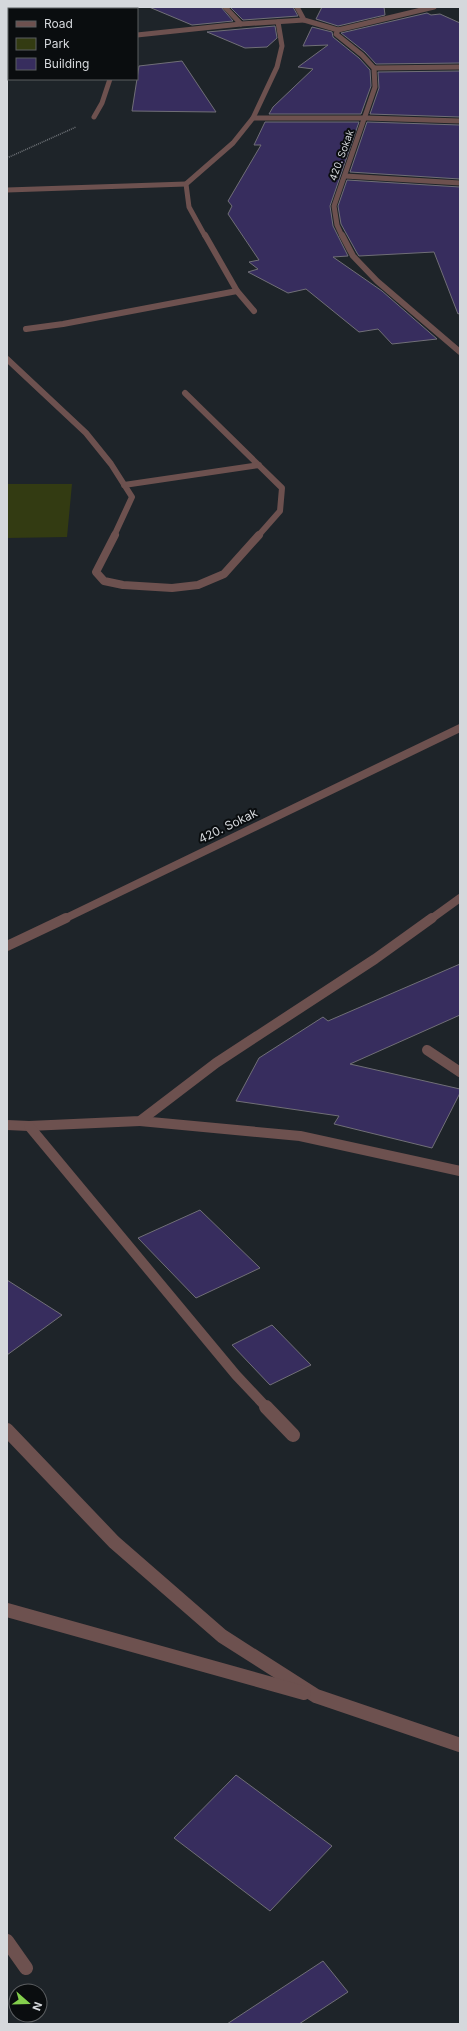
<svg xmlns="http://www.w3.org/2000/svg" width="467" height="2031" viewBox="0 0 467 2031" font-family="Inter,sans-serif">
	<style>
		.green { fill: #333b12 }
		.building { fill: #372d5e; stroke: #706f77 }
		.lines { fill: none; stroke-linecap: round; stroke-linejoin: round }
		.path { stroke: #707479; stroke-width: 1.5; stroke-dasharray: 1 1; stroke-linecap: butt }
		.minor-far4 { stroke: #6d514f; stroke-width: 5 }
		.minor-far3 { stroke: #6d514f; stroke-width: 6 }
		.minor-far2 { stroke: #6d514f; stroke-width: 8 }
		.minor-far1 { stroke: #6d514f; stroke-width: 10 }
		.minor { stroke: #6d514f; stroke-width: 14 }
		.labels { text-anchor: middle; stroke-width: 4; stroke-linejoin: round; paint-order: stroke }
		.far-street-label { font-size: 10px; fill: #d5d8dc; stroke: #0a0d0f }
		.street-label { font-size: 12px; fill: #d5d8dc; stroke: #0a0d0f }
	</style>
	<rect width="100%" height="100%" fill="#1e2429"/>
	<polygon class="green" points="7,484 72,484 67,537 7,538"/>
	<g class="building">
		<polygon points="149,7 221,7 233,21 192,25"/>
		<polygon points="230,7 293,7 298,16 243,20"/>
		<polygon points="322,7 384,7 385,15 338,26 316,19"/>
		<polygon points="427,13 431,15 440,14 460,23 460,63 376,64 365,52 341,33"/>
		<polygon points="275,26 277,38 267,47 245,48 207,32"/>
		<polygon points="312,27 332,32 333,37 359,58 370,70 371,86 361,114 269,114 273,107 313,69 298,67 328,45 303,46"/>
		<polygon points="182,61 216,112 132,111 139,66"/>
		<polygon points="460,71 460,117 370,114 379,88 378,72"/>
		<polygon points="265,122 359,122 330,206 333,226 348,256 333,257 382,291 437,339 392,344 378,329 359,332 306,289 288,293 248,272 258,269 249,262 259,260 228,214 232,206 228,201 261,145 254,145"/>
		<polygon points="367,122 460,125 460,179 350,172"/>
		<polygon points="347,180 460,187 460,313 458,314 434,252 359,256 357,253 341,224 338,206"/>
		<polygon points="460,964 460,1015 350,1064 460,1089 460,1093 432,1148 334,1124 339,1116 236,1101 259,1058 323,1017 328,1021"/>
		<polygon points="200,1210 260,1268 196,1298 138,1238"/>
		<polygon points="7,1280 62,1315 7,1355"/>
		<polygon points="272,1325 311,1365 270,1385 232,1345"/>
		<polygon points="236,1775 332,1846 270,1911 174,1838"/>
		<polygon points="323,1961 348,1992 299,2024 227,2024"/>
	</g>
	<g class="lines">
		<polyline class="path" points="7,158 76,127"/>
		<g class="minor-far4">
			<polyline points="84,7 89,9"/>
			<polyline points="225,7 241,24"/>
			<polyline points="297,7 304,20 338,30"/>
			<polyline points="137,35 241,24 304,20"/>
			<polyline points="7,52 9,52"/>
			<polyline points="374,68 460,67"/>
			<polyline points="94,117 102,103 110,79"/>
			<polyline points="253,118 366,118 460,121"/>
			<polyline points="345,176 460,183"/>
			<polyline points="7,190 186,184"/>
			<polyline points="205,236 189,207 186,184 233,143 253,118 277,67 282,46 278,22"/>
			<polyline points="342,236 337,225 334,206 375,87 374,68 362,55 336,34 338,30 434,7"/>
		</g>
		<g class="minor-far3">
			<polyline points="205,235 237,291 254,311"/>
			<polyline points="342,235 353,256 377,281 460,352"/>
			<polyline points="26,329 63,324 237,291"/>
			<polyline points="7,359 86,433 111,464 132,497 114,536"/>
			<polyline points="185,393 282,488 280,511 258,536"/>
			<polyline points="124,485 259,465"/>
		</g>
		<g class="minor-far2">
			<polyline points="115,535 96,572 104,581 123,585 172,588 198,585 224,574 259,535"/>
			<polyline points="64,919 460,728"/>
			<polyline points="431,919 460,898"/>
		</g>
		<g class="minor-far1">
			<polyline points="7,946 66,918"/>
			<polyline points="427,1050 460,1072"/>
			<polyline points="140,1121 300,1136 460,1171"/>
			<polyline points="7,1125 29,1126 140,1121 216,1063 375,959 432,918"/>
			<polyline points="29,1126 236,1375 267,1408"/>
		</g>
		<g class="minor">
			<polyline points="266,1407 293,1435"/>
			<polyline points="7,1430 114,1542 222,1636 316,1696 460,1745"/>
			<polyline points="7,1610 304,1693"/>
			<polyline points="7,1941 26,1968"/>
		</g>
	</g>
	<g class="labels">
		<g class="far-street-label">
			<text transform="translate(341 155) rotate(-70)" y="4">420. Sokak</text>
		</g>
		<g class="street-label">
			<text transform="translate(228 826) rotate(-26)" y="4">420. Sokak</text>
		</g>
	</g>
	<rect width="467" height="2031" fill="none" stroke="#d5d8dc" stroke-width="16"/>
	<rect x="8" y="8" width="130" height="72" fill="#0a0d0f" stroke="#5b5e61"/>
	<rect x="16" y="21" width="20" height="6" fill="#6d514f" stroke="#5b5e61"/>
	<text x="44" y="28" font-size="12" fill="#d5d8dc">Road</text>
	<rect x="16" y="38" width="20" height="12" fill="#333b12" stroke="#5b5e61"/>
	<text x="44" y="48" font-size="12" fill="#d5d8dc">Park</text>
	<rect x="16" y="58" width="20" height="12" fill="#372d5e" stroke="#5b5e61"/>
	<text x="44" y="68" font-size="12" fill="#d5d8dc">Building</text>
	<g transform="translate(28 2003) rotate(110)"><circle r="19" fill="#0a0d0f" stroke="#5b5e61"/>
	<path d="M0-3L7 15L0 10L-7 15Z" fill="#84cf4d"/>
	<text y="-6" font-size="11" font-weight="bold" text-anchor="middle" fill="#d5d8dc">N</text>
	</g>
</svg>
